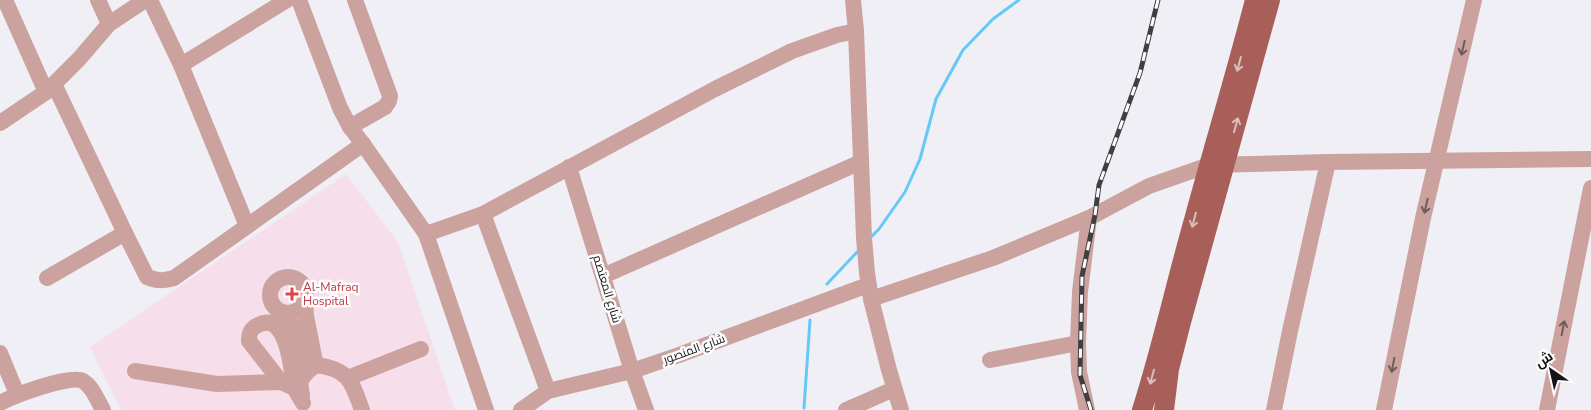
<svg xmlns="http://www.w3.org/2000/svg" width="1591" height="410" viewBox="0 0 1591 410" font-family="'Nunito Sans',Cairo,sans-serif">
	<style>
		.medical { fill: #f6dfea }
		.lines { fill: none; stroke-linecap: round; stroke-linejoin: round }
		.stream { stroke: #65c9f6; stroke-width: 3 }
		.minor { stroke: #cca29e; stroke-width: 16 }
		.major { stroke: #a85f59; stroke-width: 20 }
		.rail-casing { stroke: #3f3f42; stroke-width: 5 }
		.rail { stroke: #fdfdfe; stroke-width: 3; stroke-dasharray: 9; stroke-linecap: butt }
		.oneway { stroke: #705b5a }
		.oneway2 { stroke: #dbbebc }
		.health-dot { fill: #e0444e; stroke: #fdfdfe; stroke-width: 2 }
		.labels { text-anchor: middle; stroke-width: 5; stroke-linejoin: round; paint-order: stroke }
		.health-label { font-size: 12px; fill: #be3a42; stroke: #fdfdfe; text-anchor: start }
		.street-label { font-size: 12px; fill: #141416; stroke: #fdfdfe }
	</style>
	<rect width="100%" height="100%" fill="#f0eff6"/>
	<polygon class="medical" points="346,174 398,242 455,410 121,410 90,347"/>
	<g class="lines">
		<g class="stream">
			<polyline points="870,238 879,229 905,192 920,159 936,99 963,50 993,19 1019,0"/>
			<polyline points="827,284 859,250"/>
			<polyline points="804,408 810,320"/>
		</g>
		<g class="minor">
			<polyline points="5,0 46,92"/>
			<polyline points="98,0 109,24"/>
			<polyline points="150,0 181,65 247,226"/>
			<polyline points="299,0 340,108 350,127 363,144 426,234 486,410"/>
			<polyline points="853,0 856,31 864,238 867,273 871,299 889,370 901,410"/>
			<polyline points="181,65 287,0"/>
			<path d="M54,84l71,149 22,44c10,4 17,4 27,1l189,-134"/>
			<polyline points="0,123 46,92 79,59 109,24 145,0"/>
			<polyline points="350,127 385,107 389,101 390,96 355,0"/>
			<polyline points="569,167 632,371 646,410"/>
			<polyline points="483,214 548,391"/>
			<polyline points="426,234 483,214 715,89 792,51 837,35 856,31"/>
			<polyline points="603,276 861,162"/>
			<circle cx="288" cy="295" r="18"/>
			<polyline points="47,278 125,233"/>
			<polyline points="871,299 993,258 1089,218 1149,186 1209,165 1328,162 1591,159"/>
			<polyline points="305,302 306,316 315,361"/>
			<polyline points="278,311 292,325 301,346 308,371"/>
			<polyline points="0,353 17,394"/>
			<polyline points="990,360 1078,343"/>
			<polyline points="135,371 217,384 281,382 294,388 303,403"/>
			<polyline points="348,378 421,349"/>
			<path d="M281,382l-32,-41c0,-8 2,-13 9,-16 29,-15 34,46 36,63"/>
			<path d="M302,396l-2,-15 8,-10 8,-6c33,4 36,17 46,45"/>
			<path d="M0,403c13,-7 70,-29 83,-22 10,6 14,19 20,29"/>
			<polyline points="521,410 548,391 632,371 679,355 868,285"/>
			<polyline points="846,410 894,389"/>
			<polyline points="1087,410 1079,372 1078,343 1080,292 1089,218"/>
			<polyline points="1274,410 1290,331 1328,162"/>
			<polyline points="1384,410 1423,218 1474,0"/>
			<polyline points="1547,410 1591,188"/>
		</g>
		<g class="major">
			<path d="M1142,410c20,-63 34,-127 52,-190 20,-74 42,-146 61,-220"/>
			<polyline points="1164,410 1169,369 1181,322 1270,0"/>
		</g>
		<g class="rail-casing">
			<polyline id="rail" points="1091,410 1080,375 1082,276 1095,215 1099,185 1140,73 1158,0"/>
		</g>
		<use href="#rail" class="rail"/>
	</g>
	<defs><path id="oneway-shaft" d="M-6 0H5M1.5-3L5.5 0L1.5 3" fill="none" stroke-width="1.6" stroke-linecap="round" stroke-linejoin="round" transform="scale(1.25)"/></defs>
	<g class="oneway">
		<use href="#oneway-shaft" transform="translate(1463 48) rotate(103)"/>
		<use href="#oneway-shaft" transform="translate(1426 206) rotate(103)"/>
		<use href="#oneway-shaft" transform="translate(1563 328) rotate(-79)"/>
		<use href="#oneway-shaft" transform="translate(1393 365) rotate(101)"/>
	</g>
	<g class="oneway2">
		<use href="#oneway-shaft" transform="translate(1239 64) rotate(105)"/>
		<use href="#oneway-shaft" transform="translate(1236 125) rotate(-74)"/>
		<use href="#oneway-shaft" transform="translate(1194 220) rotate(105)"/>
		<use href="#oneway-shaft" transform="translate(1152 377) rotate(105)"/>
	</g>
	<path class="health-dot" d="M289.5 286.5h5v5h5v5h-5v5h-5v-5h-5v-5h5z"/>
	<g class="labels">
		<g class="health-label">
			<text x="303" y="291">Al-Mafraq<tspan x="303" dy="14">Hospital</tspan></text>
		</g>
		<g class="street-label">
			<text transform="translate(607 289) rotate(73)" y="4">شارع المعتصم</text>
			<text transform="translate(694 349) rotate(-20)" y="4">شارع المنصور</text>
		</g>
	</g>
	<g transform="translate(1551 370) rotate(326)" stroke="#fdfdfe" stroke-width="4" paint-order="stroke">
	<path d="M0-4L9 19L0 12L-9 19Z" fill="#141416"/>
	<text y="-8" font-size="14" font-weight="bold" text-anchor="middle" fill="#141416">ش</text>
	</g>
</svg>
